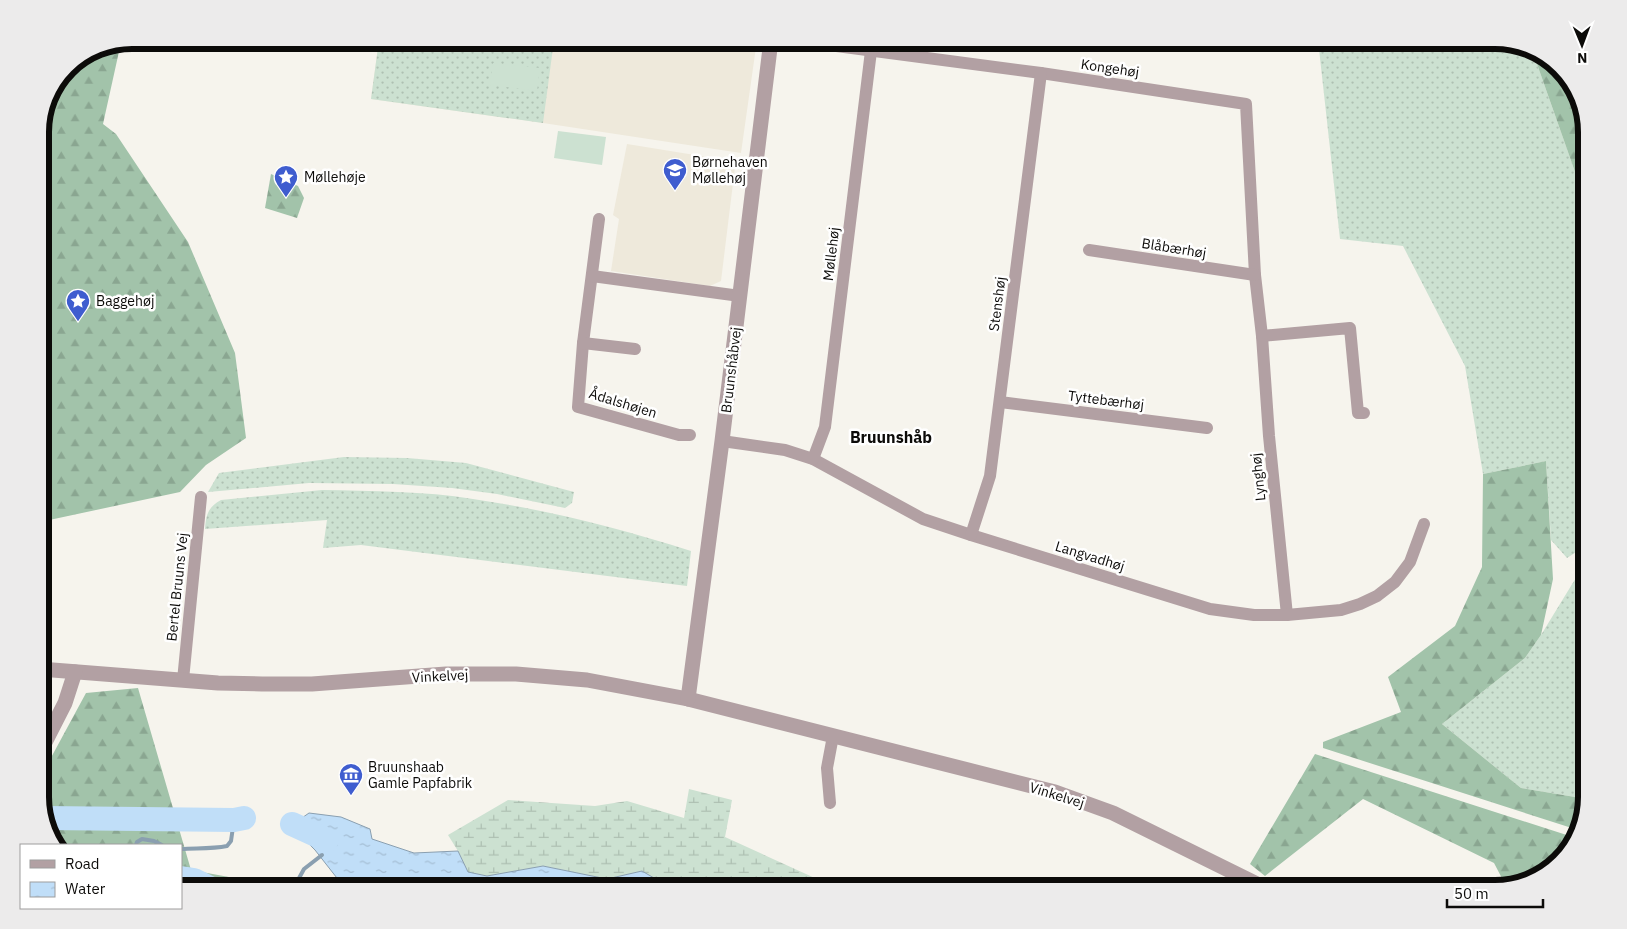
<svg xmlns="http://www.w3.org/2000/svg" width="1627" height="929" viewBox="0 0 1627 929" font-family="'IBM Plex Sans',sans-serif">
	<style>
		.built { fill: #eee9db }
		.grass { fill: url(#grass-dots) }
		.forest { fill: url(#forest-firs) }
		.wetland { fill: url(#wetland-marsh) }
		.pitch { fill: #cce1d1 }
		.water { fill: url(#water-ripples); stroke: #8a9fb0 }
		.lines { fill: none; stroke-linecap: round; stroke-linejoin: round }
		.stream { stroke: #8a9fb0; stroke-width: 4 }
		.river { stroke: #c0def8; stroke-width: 24 }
		.minor { stroke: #b2a0a3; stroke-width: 12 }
		.tertiary { stroke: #b2a0a3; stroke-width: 15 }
		.labels { text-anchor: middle; stroke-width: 5; stroke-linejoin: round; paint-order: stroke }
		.street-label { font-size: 14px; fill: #0c0b09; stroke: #fff }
		.poi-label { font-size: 14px; fill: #0c0b09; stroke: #fff; text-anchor: start }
		.quarter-label { font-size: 16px; font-weight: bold; fill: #0c0b09; stroke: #fff }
		.rim { fill: none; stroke: #0c0b09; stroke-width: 6 }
	</style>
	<defs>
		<pattern id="grass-dots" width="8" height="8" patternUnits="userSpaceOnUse" patternTransform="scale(1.25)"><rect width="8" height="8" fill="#cce1d1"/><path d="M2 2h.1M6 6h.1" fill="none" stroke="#aec0b2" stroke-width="1.8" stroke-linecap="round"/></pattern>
		<pattern id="forest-firs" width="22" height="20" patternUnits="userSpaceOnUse" patternTransform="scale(1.25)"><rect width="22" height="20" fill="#a2c3aa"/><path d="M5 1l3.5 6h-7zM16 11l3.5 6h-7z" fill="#8aa691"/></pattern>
		<pattern id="wetland-marsh" width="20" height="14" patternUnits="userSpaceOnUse" patternTransform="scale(1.25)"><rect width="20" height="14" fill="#cce1d1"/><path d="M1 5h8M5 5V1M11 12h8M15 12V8" fill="none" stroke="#aec0b2"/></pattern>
		<pattern id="water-ripples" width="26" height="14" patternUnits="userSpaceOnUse" patternTransform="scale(1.25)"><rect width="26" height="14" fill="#c0def8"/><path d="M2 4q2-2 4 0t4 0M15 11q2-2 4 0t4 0" fill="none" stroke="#a4bdd3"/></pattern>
	</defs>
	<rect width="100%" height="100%" fill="#f6f4ed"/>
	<g class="built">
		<polygon points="379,40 757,40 741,153 543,123 371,99"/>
		<polygon points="627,144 732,161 735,167 721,281 710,286 611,271 619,219 613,215"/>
	</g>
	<g class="grass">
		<polygon points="379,40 554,40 543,123 371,99"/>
		<polygon points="1318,40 1495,40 1534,50 1537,64 1587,206 1587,432 1580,445 1587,477 1587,545 1567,558 1551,540 1546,461 1483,474 1465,366 1403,246 1340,239"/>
		<polygon points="344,457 407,458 466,463 574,492 572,503 565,508 497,494 452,488 393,484 309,483 208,492 219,473"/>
		<path d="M322,490c50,1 102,1 151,9 75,11 146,29 218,52l-4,35 -326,-41 -38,3 4,-28 -122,9c1,-14 3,-22 16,-29z"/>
		<polygon points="1587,564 1587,799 1521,788 1442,724 1525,658 1541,635 1574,581"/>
	</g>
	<g class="forest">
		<polygon points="119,43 120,47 103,124 116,134 188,242 235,353 246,438 206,465 180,492 40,522 40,126 67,67 97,47"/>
		<polygon points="1534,50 1541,52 1572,81 1587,126 1587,206 1537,64"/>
		<polygon points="271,174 298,186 304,198 297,218 265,208"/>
		<polygon points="1546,461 1553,579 1541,635 1525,658 1442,724 1521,788 1587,799 1578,830 1323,748 1323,742 1401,712 1388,677 1455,626 1482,567 1483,474"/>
		<polygon points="138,688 191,870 293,889 181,889 181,845 54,845 52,843 40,803 40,778 86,693"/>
		<polygon points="1315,754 1576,838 1575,843 1541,877 1506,886 1494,863 1363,799 1265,876 1250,864"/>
	</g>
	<polygon class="wetland" points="689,789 732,800 725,837 839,889 682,889 666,885 642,871 607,879 543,866 487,876 468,872 458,851 448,835 508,800 595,806 627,801 684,818"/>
	<g class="pitch">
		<polygon points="493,63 540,68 537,91 490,85"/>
		<polygon points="558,131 606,137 602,165 554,158"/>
	</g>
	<polygon class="water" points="309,813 341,817 370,829 372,839 414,853 458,851 468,872 487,876 543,866 607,879 642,871 666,885 682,889 349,889 344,887 315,850 297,832 299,820"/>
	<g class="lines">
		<g class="stream">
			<polyline points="136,845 137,842 142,839 154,841 162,845"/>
			<path d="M181,849c16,-1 31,0 46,-3l4,-5 3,-21"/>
			<polyline points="287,889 298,880 304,869 322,855"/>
		</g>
		<g class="river">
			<polyline points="45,818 234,820 244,818"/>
			<polyline points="292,824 327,840"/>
			<polyline points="181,878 194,880 212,889"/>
		</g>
		<g class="minor">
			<polyline points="791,40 1041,73 1246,104 1255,275 1262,336 1269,436 1287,615"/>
			<polyline points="599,219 583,343 578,407 679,435 690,435"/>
			<polyline points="1089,250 1255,275"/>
			<polyline points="592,276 740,296"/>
			<polyline points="1262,336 1350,328 1358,413 1364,413"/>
			<polyline points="583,343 635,349"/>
			<polyline points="1000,402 1207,428"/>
			<polyline points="722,441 785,450 813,459 923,519 971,535 1210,609 1254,615 1287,615 1341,610 1360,604 1377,596 1395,582 1410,562 1424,524"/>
			<polyline points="813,459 825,427 871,51"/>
			<polyline points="971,535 990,476 1041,73"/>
			<polyline points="183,680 201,497"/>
			<polyline points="830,803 827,768 833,736"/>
		</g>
		<g class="tertiary">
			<polyline points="40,669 218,683 262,684 312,684 446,674 516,674 587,680 688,699 1055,792 1113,813 1267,889"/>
			<polyline points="688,699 722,441 771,40"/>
			<polyline points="40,752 65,703 75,672"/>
		</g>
	</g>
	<defs>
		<g id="school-pin" transform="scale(1.25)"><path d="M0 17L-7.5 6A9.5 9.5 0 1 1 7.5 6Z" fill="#3f5dcf" stroke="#fff"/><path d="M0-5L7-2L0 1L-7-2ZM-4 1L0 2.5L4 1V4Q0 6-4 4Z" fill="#fff"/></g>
		<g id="sight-pin" transform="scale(1.25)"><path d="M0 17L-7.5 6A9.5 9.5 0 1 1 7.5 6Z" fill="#3f5dcf" stroke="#fff"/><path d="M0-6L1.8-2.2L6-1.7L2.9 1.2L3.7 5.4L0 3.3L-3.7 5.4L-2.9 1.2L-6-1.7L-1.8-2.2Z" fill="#fff"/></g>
		<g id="museum-pin" transform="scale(1.25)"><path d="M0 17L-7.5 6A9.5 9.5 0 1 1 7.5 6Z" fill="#3f5dcf" stroke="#fff"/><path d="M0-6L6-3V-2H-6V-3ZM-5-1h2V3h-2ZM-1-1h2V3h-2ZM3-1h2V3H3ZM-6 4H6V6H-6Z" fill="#fff"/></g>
	</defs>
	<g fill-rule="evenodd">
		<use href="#school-pin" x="675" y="170"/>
		<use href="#sight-pin" x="286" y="177"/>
		<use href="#sight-pin" x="78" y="301"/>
		<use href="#museum-pin" x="351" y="775"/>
	</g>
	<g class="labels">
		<g class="street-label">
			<text transform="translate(1110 68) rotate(8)" y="5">Kongehøj</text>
			<text transform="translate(1174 248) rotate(9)" y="5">Blåbærhøj</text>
			<text transform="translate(831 254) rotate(-83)" y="5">Møllehøj</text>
			<text transform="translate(997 304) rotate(-83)" y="5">Stenshøj</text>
			<text transform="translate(731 370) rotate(-83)" y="5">Bruunshåbvej</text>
			<text transform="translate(1106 400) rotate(7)" y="5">Tyttebærhøj</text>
			<text transform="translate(623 403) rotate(17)" y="5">Ådalshøjen</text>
			<text transform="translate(1258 477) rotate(-96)" y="5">Lynghøj</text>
			<text transform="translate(1090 556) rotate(17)" y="5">Langvadhøj</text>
			<text transform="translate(177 587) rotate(-84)" y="5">Bertel Bruuns Vej</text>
			<text transform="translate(440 676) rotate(-3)" y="5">Vinkelvej</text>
			<text transform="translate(1057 795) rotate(17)" y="5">Vinkelvej</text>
		</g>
		<g class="poi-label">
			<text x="692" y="167">Børnehaven<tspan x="692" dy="16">Møllehøj</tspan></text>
			<text x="304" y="182">Møllehøje</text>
			<text x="96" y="306">Baggehøj</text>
			<text x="368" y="772">Bruunshaab<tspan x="368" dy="16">Gamle Papfabrik</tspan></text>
		</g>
		<g class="quarter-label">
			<text x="891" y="443">Bruunshåb</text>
		</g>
	</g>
	<path d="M0 0H1627V929H0ZM132 49H1495A83 83 0 0 1 1578 132V797A83 83 0 0 1 1495 880H132A83 83 0 0 1 49 797V132A83 83 0 0 1 132 49Z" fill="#ecebeb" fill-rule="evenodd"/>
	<path class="rim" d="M132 49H1495A83 83 0 0 1 1578 132V797A83 83 0 0 1 1495 880H132A83 83 0 0 1 49 797V132A83 83 0 0 1 132 49Z"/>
	<rect x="20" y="844" width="162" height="65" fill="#ffffff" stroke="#9e9d9d"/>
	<rect x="30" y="860" width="25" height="8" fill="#b2a0a3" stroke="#9e9d9d"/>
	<text x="65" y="869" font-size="15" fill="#0c0b09">Road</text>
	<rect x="30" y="882" width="25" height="15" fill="url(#water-ripples)" stroke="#9e9d9d"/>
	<text x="65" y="894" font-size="15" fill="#0c0b09">Water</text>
	<g transform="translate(1582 45) rotate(179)" stroke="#ffffff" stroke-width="4" paint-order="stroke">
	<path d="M0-4L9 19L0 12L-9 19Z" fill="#0c0b09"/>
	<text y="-8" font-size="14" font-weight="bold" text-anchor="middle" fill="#0c0b09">N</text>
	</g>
	<path d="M1447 899v8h96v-8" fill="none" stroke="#0c0b09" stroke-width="2.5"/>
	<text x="1454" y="899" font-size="15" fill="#0c0b09" stroke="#ffffff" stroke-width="4" paint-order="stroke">50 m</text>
</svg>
